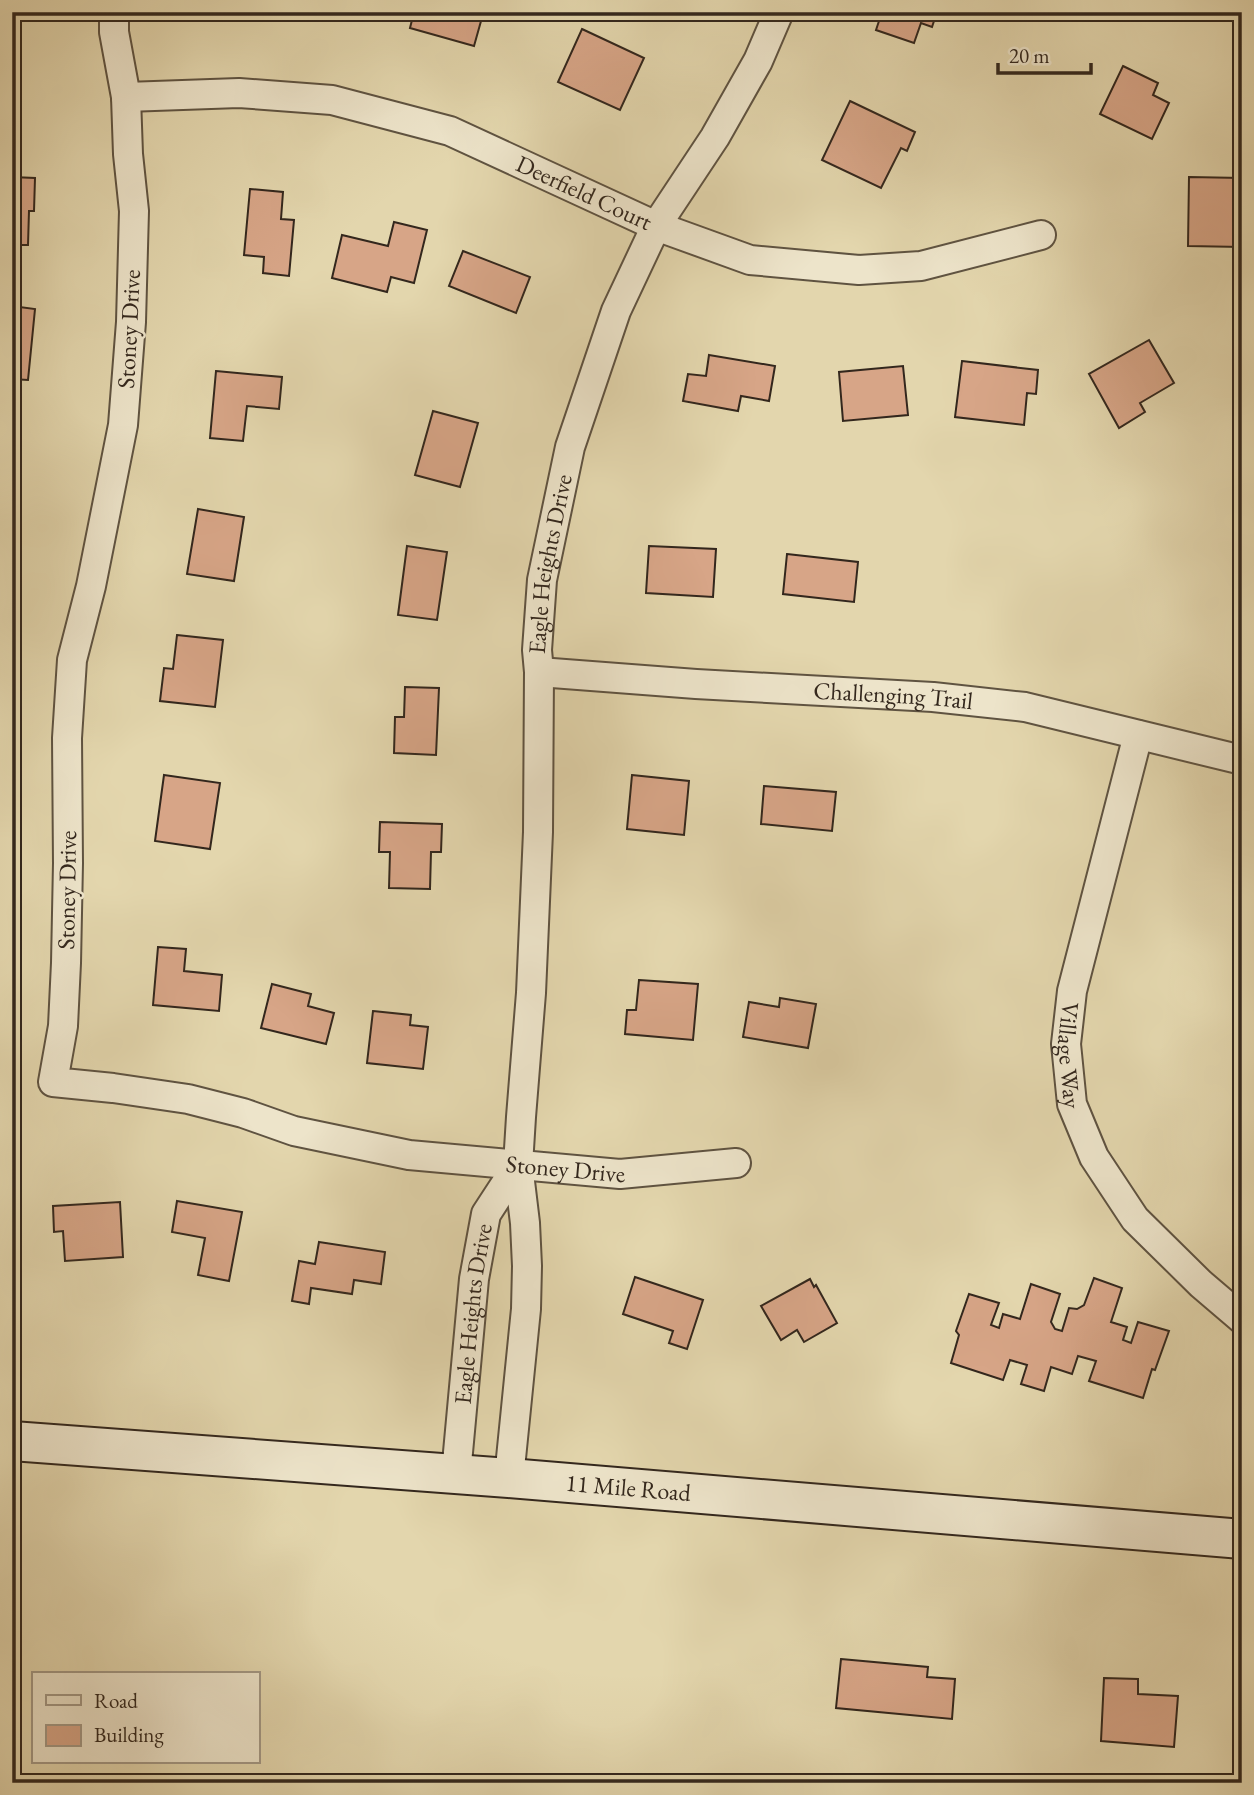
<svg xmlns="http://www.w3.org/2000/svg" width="1254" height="1795" viewBox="0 0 1254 1795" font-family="'EB Garamond',serif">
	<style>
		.building { fill: #d7a587; stroke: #33271d; stroke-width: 2 }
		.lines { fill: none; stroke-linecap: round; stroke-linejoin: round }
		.street-casing { stroke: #5f5341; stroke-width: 32 }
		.secondary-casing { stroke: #33271d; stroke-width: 42 }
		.street { stroke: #ede4ca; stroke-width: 28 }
		.secondary { stroke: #ede4ca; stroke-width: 38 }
		.labels { text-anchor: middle; stroke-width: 5; stroke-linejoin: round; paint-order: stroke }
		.street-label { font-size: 24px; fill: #33271d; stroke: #ede4ca }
	</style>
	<rect width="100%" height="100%" fill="#e3d6ad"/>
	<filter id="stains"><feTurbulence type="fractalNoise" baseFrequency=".00286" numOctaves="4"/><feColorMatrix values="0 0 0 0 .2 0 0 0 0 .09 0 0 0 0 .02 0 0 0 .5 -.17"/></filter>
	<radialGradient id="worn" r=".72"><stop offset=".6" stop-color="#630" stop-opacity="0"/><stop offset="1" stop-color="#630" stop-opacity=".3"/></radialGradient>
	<g class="building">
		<polygon points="414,12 476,12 483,14 474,46 410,28"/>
		<polygon points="882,12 937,12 932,27 921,23 914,43 876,30"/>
		<polygon points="582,29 644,58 620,110 558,82"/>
		<polygon points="12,31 19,31 21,99 12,99"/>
		<polygon points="1123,66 1158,83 1153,95 1169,103 1152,139 1100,114"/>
		<polygon points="850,101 915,132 907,151 901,148 881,188 822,160"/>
		<polygon points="12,177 35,178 34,211 29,211 28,245 12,245"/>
		<polygon points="1189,177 1242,178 1242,247 1188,246"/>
		<polygon points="250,189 283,192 281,219 294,220 289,276 263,273 264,257 244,255"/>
		<polygon points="394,222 427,230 414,283 391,277 387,292 332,278 342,235 388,246"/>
		<polygon points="463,251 530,277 516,313 449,286"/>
		<polygon points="12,306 35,309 28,380 12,379"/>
		<polygon points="1149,340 1174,383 1140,403 1145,412 1119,428 1089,374"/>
		<polygon points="709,355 775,366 769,401 741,396 738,411 683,401 688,374 706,376"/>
		<polygon points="962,361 1038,370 1036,394 1027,393 1024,425 955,417"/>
		<polygon points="903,366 908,415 843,421 839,372"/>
		<polygon points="216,371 282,377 279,409 247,406 243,441 210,438"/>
		<polygon points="433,411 478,423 460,487 415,475"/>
		<polygon points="12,457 18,458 12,486"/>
		<polygon points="198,509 244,517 234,581 187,574"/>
		<polygon points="407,546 447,552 437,620 398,615"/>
		<polygon points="649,546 716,549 713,597 646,593"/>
		<polygon points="787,554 858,562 854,602 783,594"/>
		<polygon points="177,635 223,640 215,707 160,701 164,668 173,669"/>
		<polygon points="405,687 439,688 436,755 394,753 395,717 404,717"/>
		<polygon points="164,775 220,783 210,849 155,841"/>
		<polygon points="632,775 689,781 684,835 627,829"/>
		<polygon points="764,786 836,792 832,831 761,824"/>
		<polygon points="380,822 442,824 441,852 431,852 430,889 389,888 390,852 379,852"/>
		<polygon points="158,947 186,949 184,971 222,975 219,1011 153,1005"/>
		<polygon points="639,980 698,984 693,1040 625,1034 627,1010 636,1010"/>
		<polygon points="272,984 311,994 308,1006 334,1013 326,1044 261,1028"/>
		<polygon points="780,998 816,1004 808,1048 743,1037 749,1002 779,1007"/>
		<polygon points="373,1011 411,1015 410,1025 428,1027 423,1069 367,1063"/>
		<polygon points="177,1201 242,1212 229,1281 198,1275 205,1238 172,1232"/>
		<polygon points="120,1202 123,1257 65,1261 63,1231 54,1232 53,1206"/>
		<polygon points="319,1242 385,1252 381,1284 354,1280 352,1294 311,1288 309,1304 292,1301 299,1261 315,1264"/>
		<polygon points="635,1277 703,1300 687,1349 669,1343 673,1331 623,1314"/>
		<polygon points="1094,1278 1122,1288 1111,1322 1127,1327 1123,1340 1131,1343 1138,1322 1169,1331 1155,1370 1152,1369 1143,1398 1089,1381 1096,1361 1078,1356 1072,1374 1051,1367 1044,1391 1021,1384 1027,1365 1010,1360 1003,1380 951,1363 959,1335 956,1331 969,1294 999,1303 991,1325 999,1328 1003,1314 1020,1319 1031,1284 1060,1294 1051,1322 1055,1329 1062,1331 1069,1308 1077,1309 1084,1305"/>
		<polygon points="810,1279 814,1287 816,1285 837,1323 804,1342 797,1330 781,1340 761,1306"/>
		<polygon points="841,1659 928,1667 927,1677 955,1679 952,1719 836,1708"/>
		<polygon points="1104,1678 1138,1679 1138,1694 1178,1696 1174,1747 1101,1741"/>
	</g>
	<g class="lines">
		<g class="street-casing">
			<g id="street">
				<path id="s1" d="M114,12v20l12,65 2,57 6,57 -3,111 -8,103 -32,161 -19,74 -5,78 1,125 -2,100 -3,63 -10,56 60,6 75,11 55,14 51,18 115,24 211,19 116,-11"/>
				<path id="s2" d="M126,97l113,-4 93,7 118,31 206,95 94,34 109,10 62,-4 120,-31"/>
				<path id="s3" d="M539,672l157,12 237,13 92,10 217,53"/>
				<path id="s4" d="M1138,735l-66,256 -6,53 6,60 22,53 41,62 66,65 41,35"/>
				<path id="s5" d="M456,1474l18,-195 12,-65 32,-49"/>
				<path id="s6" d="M509,1478l17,-169 1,-43 -2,-43 -7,-58 3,-48 10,-124 7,-161 1,-160 -2,-22 5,-70 28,-133 46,-136 40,-85 59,-89 43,-76 21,-49"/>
			</g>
		</g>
		<g class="secondary-casing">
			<g id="secondary">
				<path id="s7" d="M12,1441l497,37 733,61"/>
			</g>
		</g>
		<use href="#street" class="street"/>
		<use href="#secondary" class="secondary"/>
	</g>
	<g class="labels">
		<g class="street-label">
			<text dy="8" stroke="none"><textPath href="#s2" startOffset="476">Deerfield Court</textPath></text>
			<text transform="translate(129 329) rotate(-87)" y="8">Stoney Drive</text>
			<text dy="8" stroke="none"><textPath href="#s6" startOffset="917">Eagle Heights Drive</textPath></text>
			<text dy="8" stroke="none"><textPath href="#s3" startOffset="355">Challenging Trail</textPath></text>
			<text transform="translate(67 890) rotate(-89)" y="8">Stoney Drive</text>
			<text dy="8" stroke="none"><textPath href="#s4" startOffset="329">Village Way</textPath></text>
			<text dy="8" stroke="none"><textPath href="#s1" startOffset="1600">Stoney Drive</textPath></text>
			<text dy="8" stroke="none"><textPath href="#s5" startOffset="161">Eagle Heights Drive</textPath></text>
			<text dy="8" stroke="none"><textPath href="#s7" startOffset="618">11 Mile Road</textPath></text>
		</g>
	</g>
	<rect width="1254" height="1795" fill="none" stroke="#e3d6ad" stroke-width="42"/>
	<rect x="14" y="14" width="1226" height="1767" fill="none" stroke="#33271d" stroke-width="3.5"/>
	<rect x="21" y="21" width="1212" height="1753" fill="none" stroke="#33271d" stroke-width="2"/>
	<rect x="32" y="1672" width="228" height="91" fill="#ede4ca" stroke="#a39885" stroke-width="2"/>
	<rect x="46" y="1695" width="35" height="10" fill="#ede4ca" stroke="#a39885" stroke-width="2"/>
	<text x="94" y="1708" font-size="21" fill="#33271d">Road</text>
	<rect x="46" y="1725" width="35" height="21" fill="#d7a587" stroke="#a39885" stroke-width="2"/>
	<text x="94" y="1742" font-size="21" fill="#33271d">Building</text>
	<path d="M998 63v10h93v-10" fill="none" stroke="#33271d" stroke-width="3.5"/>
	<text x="1009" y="63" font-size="21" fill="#33271d" stroke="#ede4ca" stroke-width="5" paint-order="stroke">20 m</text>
	<rect width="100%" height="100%" filter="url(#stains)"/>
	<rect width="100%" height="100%" fill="url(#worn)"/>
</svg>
